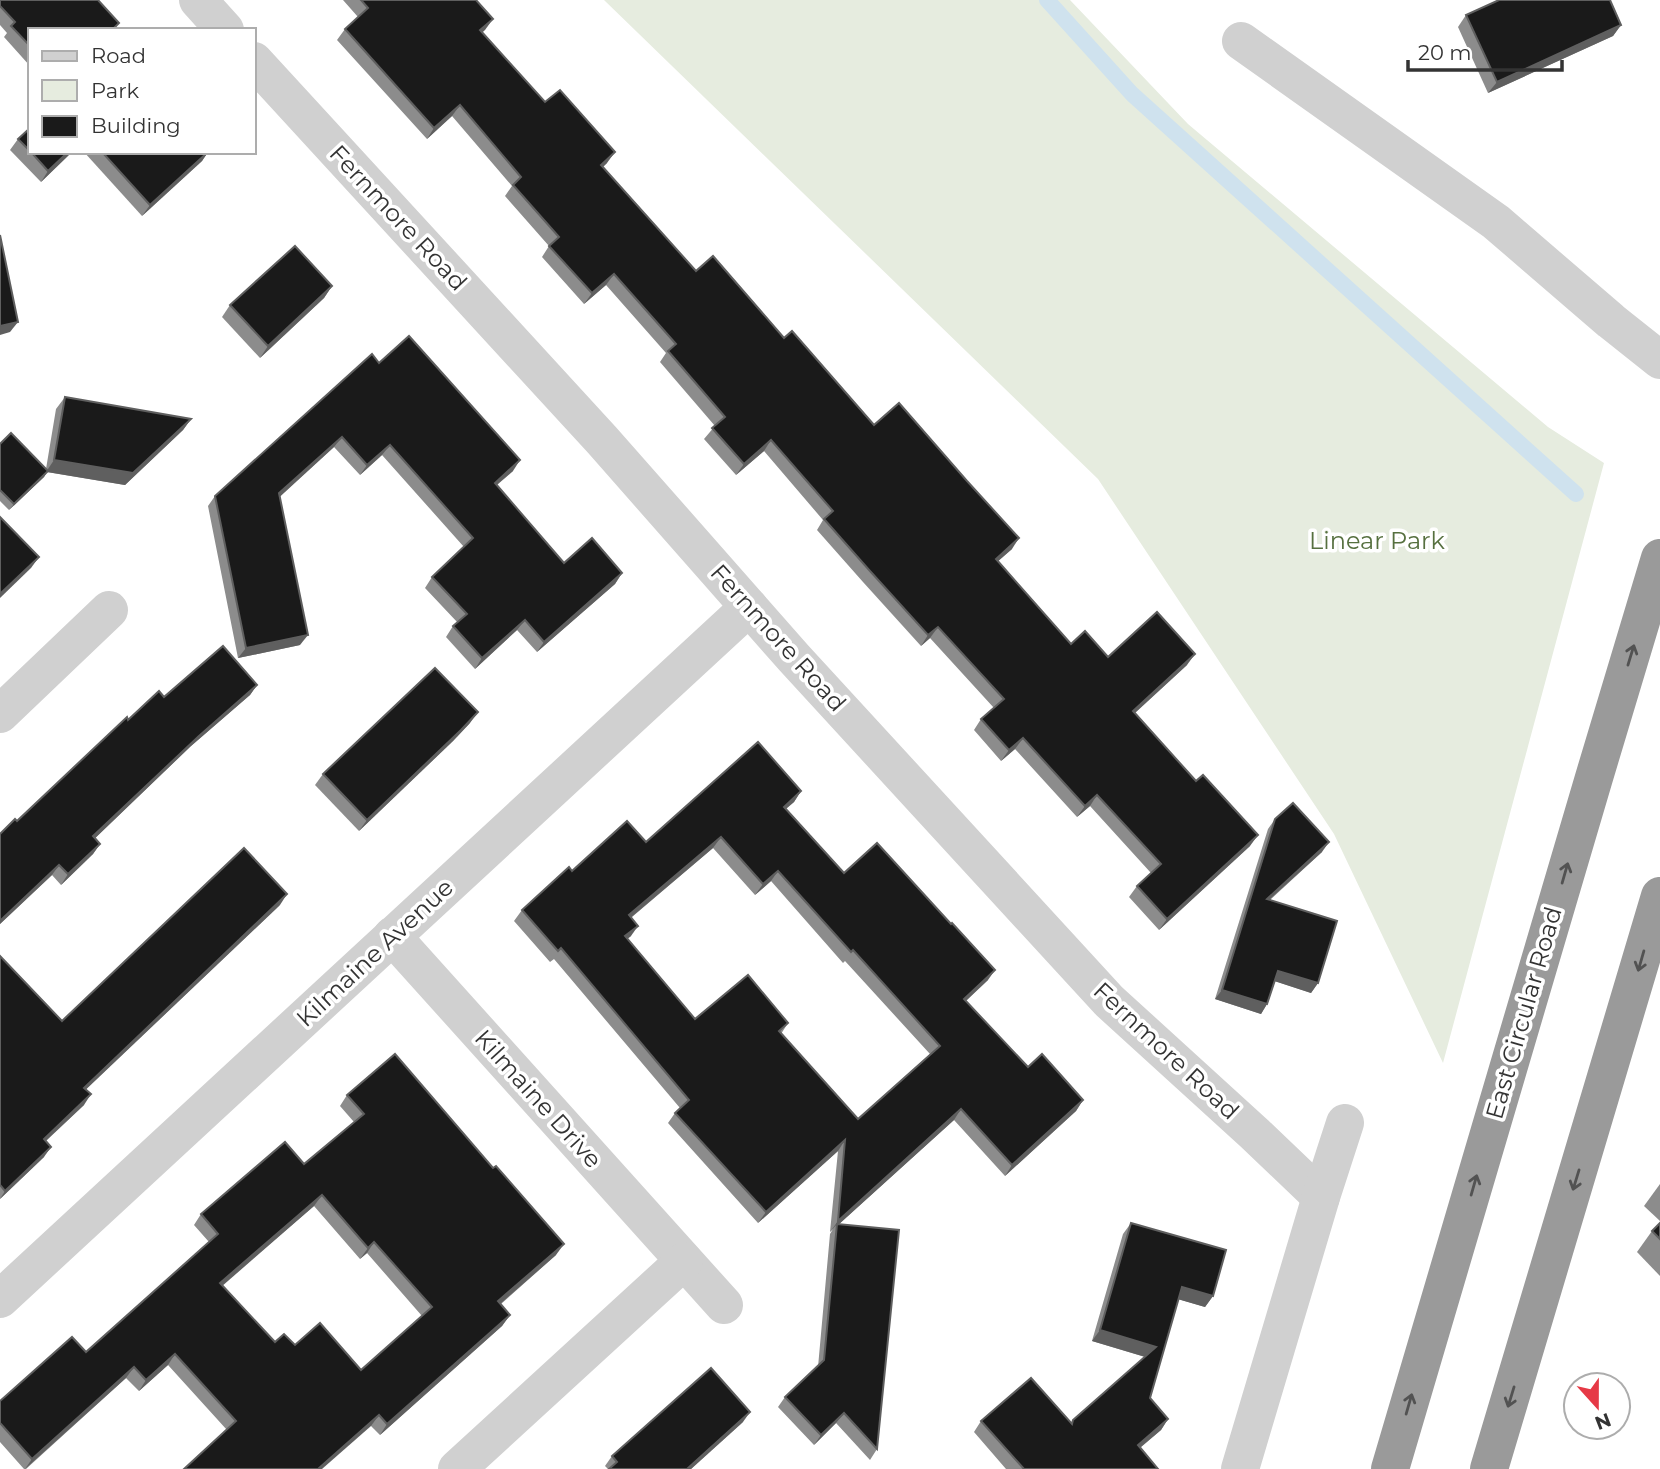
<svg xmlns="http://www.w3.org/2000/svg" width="1660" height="1469" viewBox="0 0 1660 1469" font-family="Montserrat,sans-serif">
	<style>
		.green { fill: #e6ecdf }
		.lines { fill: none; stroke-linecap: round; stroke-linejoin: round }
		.stream { stroke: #cfe2ee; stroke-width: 16 }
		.minor { stroke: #d0d0d0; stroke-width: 38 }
		.highway { stroke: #9a9a9a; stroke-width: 38 }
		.wall { fill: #8c8c8c; fill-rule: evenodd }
		.shaded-wall { fill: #5f5f5f }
		.building { fill: #1a1a1a; stroke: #5f5f5f; stroke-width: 2; fill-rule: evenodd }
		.oneway { stroke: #525252 }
		.labels { text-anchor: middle; stroke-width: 7; stroke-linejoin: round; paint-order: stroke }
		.street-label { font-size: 24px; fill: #333; stroke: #fff }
		.park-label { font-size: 24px; fill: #56703f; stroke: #fff }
	</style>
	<rect width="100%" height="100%" fill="#fff"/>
	<polygon class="green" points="604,0 1070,0 1188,124 1548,427 1604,463 1443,1063 1334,834 1098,479"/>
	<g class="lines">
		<polyline class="stream" points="1047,0 1132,94 1576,494"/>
		<g class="minor">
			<polyline points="198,0 225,30"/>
			<polyline points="1241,41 1496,222 1611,321 1660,360"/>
			<polyline points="254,61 602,440 794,658 1109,1001 1255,1134 1321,1197"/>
			<polyline points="0,714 109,610"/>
			<polyline points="392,936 724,1305"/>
			<polyline points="0,1299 749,607"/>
			<polyline points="457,1469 684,1261"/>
			<polyline points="1240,1469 1321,1197 1345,1123"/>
		</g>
		<g class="highway">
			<path d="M1390,1469c90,-304 178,-608 270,-911"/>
			<polyline points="1489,1469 1660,896"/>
		</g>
	</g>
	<g class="wall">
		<polygon points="0,0 119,23 114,30 30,30 30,66 4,37 7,33 0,25"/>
		<polygon points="343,0 476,0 493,19 482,32 545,102 607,163 603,167 696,271 784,338 874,425 1012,549 998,561 1071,644 1108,657 1187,665 1135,713 1250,846 1159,930 1129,897 1137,886 1151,873 1090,806 1077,817 1015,749 1001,761 974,730 981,719 994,708 930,638 921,646 863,582 817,530 823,520 764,451 736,475 704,439 715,426 660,362 666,353 606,285 584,304 542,257 549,246 505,196 512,186 452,116 427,139 337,40 345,29 358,17"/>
		<polygon points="1466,15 1621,25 1613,36 1488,93 1458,27"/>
		<polygon points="30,128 30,152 72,152 41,182 10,150 18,139"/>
		<polygon points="84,152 208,152 202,161 142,216"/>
		<polygon points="332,286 324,298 260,358 222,317 230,305"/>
		<polygon points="379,363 513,471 497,485 564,563 622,573 615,584 537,652 517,630 475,669 446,637 453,626 458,623 425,588 432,577 464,547 382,455 360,475 334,447 280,496 300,645 238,658 208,506 215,496"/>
		<polygon points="65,397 191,419 183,430 125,485 47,472 44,477 9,510 0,501 0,444 46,469 56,409"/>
		<polygon points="257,685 250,695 191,746 95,838 100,844 93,854 61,885 52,875 0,924 0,834 17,821 128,720 164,697"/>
		<polygon points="470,723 453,741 359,831 315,785 323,774"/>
		<path d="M801,791l-7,11 -8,7 58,64 144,107 -22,21 62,66 55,33 -7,11 -71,65 -51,-56 -115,104 38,225 -7,11 -34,-37 -22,22 -36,-38 7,-10 33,-30 12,-133 3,-5 -3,3 8,-81 -80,72 -90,-100 7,-10 5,-5 -126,-149 -4,3 -36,-41 8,-11 50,-39 74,-29zM713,848l42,47 16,-14 72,82 2,-2 85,93 -72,65 -77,-85 7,-11 -93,-4 -68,-80 4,-3 1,-19z"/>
		<polygon points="1275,819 1322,852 1270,900 1318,983 1311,993 1275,981 1267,1004 1261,1014 1215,999 1268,829"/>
		<polygon points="280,905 86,1089 84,1105 46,1141 44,1157 0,1199 0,956 62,1021"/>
		<path d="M347,1095l209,160 -55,49 9,11 -8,11 -122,109 -9,-9 -144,4 -59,-65 -29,26 -13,-13 -100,91h-2l-24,-27v-41l86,-49 123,-110 -15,-17 7,-11 103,-50 50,-42 -14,-16zM314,1206l46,53 7,-6 55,63 -61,54 -66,-25 -20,-3 -53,-57z"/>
		<polygon points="1660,1184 1660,1221 1644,1206"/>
		<polygon points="1131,1223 1213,1296 1205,1307 1178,1299 1150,1398 1168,1419 1161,1430 1140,1448 1158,1469 1006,1469 974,1432 981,1421 1071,1423 1073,1420 1145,1357 1092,1341 1123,1234"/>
		<polygon points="1660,1223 1660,1276 1637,1252 1652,1231"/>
		<polygon points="743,1422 691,1469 608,1469 605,1466 612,1456"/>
	</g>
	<g class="shaded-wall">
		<polygon points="493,19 485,30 473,41 480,30"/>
		<polygon points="1621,25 1613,36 1488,93 1497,82"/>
		<polygon points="460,105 452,116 427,139 434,128"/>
		<polygon points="68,152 72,152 41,182 48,171"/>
		<polygon points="208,152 202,161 142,216 150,205"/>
		<polygon points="615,152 607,163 593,176 601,165"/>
		<polygon points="614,274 606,285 584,304 592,293"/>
		<polygon points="332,286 324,298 260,358 268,346"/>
		<polygon points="18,322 10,332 0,335 0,326"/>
		<polygon points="191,419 183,430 125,485 47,472 44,477 9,510 14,504 46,472 54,460"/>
		<polygon points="342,437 334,447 272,504 279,493"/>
		<polygon points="771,440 764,451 736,475 744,464"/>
		<polygon points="390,445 382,455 360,475 367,465"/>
		<polygon points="520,460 513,471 487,493 495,483"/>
		<polygon points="1019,538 1012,549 988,570 996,559"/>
		<polygon points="39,557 31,568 0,598 0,594"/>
		<polygon points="622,573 615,584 537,652 544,642"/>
		<polygon points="525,620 517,630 475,669 482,658"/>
		<polygon points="938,627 930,638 921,646 928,635"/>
		<polygon points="308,635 300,645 238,658 246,648"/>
		<polygon points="1195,654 1187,665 1125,722 1133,711"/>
		<polygon points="257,685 250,695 191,746 86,847 93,836 199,736"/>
		<polygon points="478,712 470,723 453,741 359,831 367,820"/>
		<polygon points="1023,738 1015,749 1001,761 1009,750"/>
		<polygon points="801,791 794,802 776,817 784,807"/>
		<polygon points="1097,795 1090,806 1077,817 1085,806"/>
		<polygon points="1258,835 1250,846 1159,930 1167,919"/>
		<polygon points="721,837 713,848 622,925 629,915"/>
		<polygon points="1329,842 1322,852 1260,908 1267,899"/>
		<polygon points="100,844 93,854 61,885 68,874"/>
		<polygon points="59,865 52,875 0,924 0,921"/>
		<polygon points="778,871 771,881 755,895 763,884"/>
		<polygon points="287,894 280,905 77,1098 84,1088"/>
		<polygon points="638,926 631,936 617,947 625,936"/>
		<polygon points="995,970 988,980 956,1010 964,999"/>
		<polygon points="1278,971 1318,983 1311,993 1271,980"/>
		<polygon points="1222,990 1267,1004 1261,1014 1215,999"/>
		<polygon points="91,1094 84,1105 37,1149 44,1139"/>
		<polygon points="1083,1100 1076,1111 1005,1176 1012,1165"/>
		<polygon points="961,1109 954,1120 837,1226 837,1224 830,1232 838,1221"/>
		<polygon points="845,1140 838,1151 758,1223 766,1212"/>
		<polygon points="51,1147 44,1157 0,1199 5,1191"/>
		<polygon points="322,1195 314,1206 213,1294 220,1283"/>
		<polygon points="374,1242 367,1253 360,1259 368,1248"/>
		<polygon points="564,1244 556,1255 491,1312 498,1301"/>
		<polygon points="1182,1287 1213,1296 1205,1307 1174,1298"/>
		<polygon points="510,1315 502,1326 380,1435 387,1424"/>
		<polygon points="1100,1330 1156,1347 1149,1358 1092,1341"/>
		<polygon points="175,1354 168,1365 139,1391 146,1380"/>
		<polygon points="134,1367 126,1378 25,1469 32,1459"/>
		<polygon points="750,1412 743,1422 691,1469 687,1469"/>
		<polygon points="844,1413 836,1423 814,1445 821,1435"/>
		<polygon points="379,1415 371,1426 322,1469 318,1469"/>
		<polygon points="1168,1419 1161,1430 1130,1456 1138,1445"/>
	</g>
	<g class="building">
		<polygon points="0,0 98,0 119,23 112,30 30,30 30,46 11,26 15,22 0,6"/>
		<polygon points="361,0 476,0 493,19 480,30 545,102 560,90 615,152 601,165 696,271 713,256 784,338 792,331 874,425 899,403 967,481 1019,538 996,559 1071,644 1085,631 1108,657 1157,612 1195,654 1133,711 1196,781 1203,775 1258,835 1167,919 1137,886 1161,864 1097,795 1085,806 1023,738 1009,750 981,719 1004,699 938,627 928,635 870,571 824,519 833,511 771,440 744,464 712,428 725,417 668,351 676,344 614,274 592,293 549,246 559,237 513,185 521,177 460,105 434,128 345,29 368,8"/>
		<polygon points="1499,0 1610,0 1621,25 1497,82 1466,15"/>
		<polygon points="30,128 30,151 18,139"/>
		<polygon points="31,152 68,152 48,171"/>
		<polygon points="102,152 208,152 150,205"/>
		<polygon points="0,235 18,322 0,326"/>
		<polygon points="295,246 332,286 268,346 230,305"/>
		<polygon points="409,336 520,460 495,483 564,563 592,538 622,573 544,642 525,620 482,658 453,626 467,614 432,577 473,538 390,445 367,465 342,437 279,493 308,635 246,648 215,496 372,354 379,363"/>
		<polygon points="65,397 191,419 133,473 54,460"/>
		<polygon points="11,433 48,471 14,504 0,490 0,444"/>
		<polygon points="0,517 39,557 0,594"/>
		<polygon points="223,646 257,685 199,736 93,836 100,844 68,874 59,865 0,921 0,834 15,819 17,821 127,717 128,720 159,691 164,697"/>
		<polygon points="435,668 478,712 461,730 367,820 323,774"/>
		<path d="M758,742l43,49 -17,16 60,66 33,-30 74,81 1,-1 43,47 -31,29 64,68 14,-13 41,46 -71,65 -51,-56 -123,112 7,-81 -79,72 -91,-99 14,-13 -128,-152 -3,3 -36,-41 47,-43 3,4 55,-50 19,21zM721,837l42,47 15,-13 73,81 2,-2 87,96 -82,73 -79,-88 9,-8 -40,-48 -53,44 -70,-83 13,-10 -9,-11z"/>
		<polygon points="1293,803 1329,842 1267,899 1337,921 1318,983 1278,971 1267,1004 1222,990 1275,819"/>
		<polygon points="244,848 287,894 84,1088 91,1094 44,1139 51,1147 5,1191 0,1185 0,956 62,1021"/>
		<path d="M395,1054l98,114 3,-2 68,78 -66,57 12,14 -123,109 -8,-9 -61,54h-134l52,-48 -61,-67 -29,26 -12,-13 -102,92 -32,-36v-22l72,-64 14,15 132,-118 -17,-20 84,-72 19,22 60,-50 -17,-19zM322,1195l46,53 6,-6 58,65 -71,63 -41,-47 -25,22 -11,-11 -9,8 -55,-59z"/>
		<polygon points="1131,1223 1226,1250 1213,1296 1182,1287 1150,1398 1168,1419 1138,1445 1158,1469 1024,1469 981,1421 1031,1378 1072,1424 1073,1420 1156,1347 1100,1330"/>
		<polygon points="1660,1223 1660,1239 1652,1231"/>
		<polygon points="837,1224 899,1230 877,1449 844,1413 821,1435 785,1397 824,1360"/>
		<polygon points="711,1368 750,1412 687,1469 609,1469 617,1462 612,1456"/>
	</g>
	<defs><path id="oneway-shaft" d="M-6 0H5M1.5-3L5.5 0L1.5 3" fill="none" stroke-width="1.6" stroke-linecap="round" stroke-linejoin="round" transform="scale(1.75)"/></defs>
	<g class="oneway">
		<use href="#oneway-shaft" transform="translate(1631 655) rotate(-73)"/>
		<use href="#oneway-shaft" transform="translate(1565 873) rotate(-74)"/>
		<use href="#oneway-shaft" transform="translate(1641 961) rotate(106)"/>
		<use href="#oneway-shaft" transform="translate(1576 1180) rotate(107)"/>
		<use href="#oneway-shaft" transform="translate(1474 1185) rotate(-74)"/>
		<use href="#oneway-shaft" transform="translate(1511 1397) rotate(107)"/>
		<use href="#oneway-shaft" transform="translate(1409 1404) rotate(-74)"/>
	</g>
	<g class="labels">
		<g class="street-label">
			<text transform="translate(398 218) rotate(47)" y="8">Fernmore Road</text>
			<text transform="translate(778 638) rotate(48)" y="8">Fernmore Road</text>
			<text transform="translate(375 953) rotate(-43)" y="8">Kilmaine Avenue</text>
			<text transform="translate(1524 1013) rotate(-74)" y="8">East Circular Road</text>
			<text transform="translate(1166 1051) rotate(43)" y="8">Fernmore Road</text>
			<text transform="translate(538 1099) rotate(48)" y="8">Kilmaine Drive</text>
		</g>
		<g class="park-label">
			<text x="1377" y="549">Linear Park</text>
		</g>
	</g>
	<rect x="28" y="28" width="228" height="126" fill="#ffffff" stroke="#adadad" stroke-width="2"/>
	<rect x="42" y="51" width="35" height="10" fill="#d0d0d0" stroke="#adadad" stroke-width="2"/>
	<text x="91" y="63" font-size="21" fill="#333333">Road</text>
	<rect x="42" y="80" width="35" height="21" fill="#e6ecdf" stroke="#adadad" stroke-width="2"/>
	<text x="91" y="98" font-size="21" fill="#333333">Park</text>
	<rect x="42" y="116" width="35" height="21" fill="#1a1a1a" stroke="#adadad" stroke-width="2"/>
	<text x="91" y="133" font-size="21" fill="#333333">Building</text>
	<g transform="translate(1597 1406) rotate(159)"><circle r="33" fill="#ffffff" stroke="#adadad" stroke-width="2"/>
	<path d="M0-5L12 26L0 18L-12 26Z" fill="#e63946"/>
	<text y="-10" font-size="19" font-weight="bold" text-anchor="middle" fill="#333333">N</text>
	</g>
	<path d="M1408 60v10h154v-10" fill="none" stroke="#333333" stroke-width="3.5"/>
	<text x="1418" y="60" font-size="21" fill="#333333" stroke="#ffffff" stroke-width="5" paint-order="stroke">20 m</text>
</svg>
